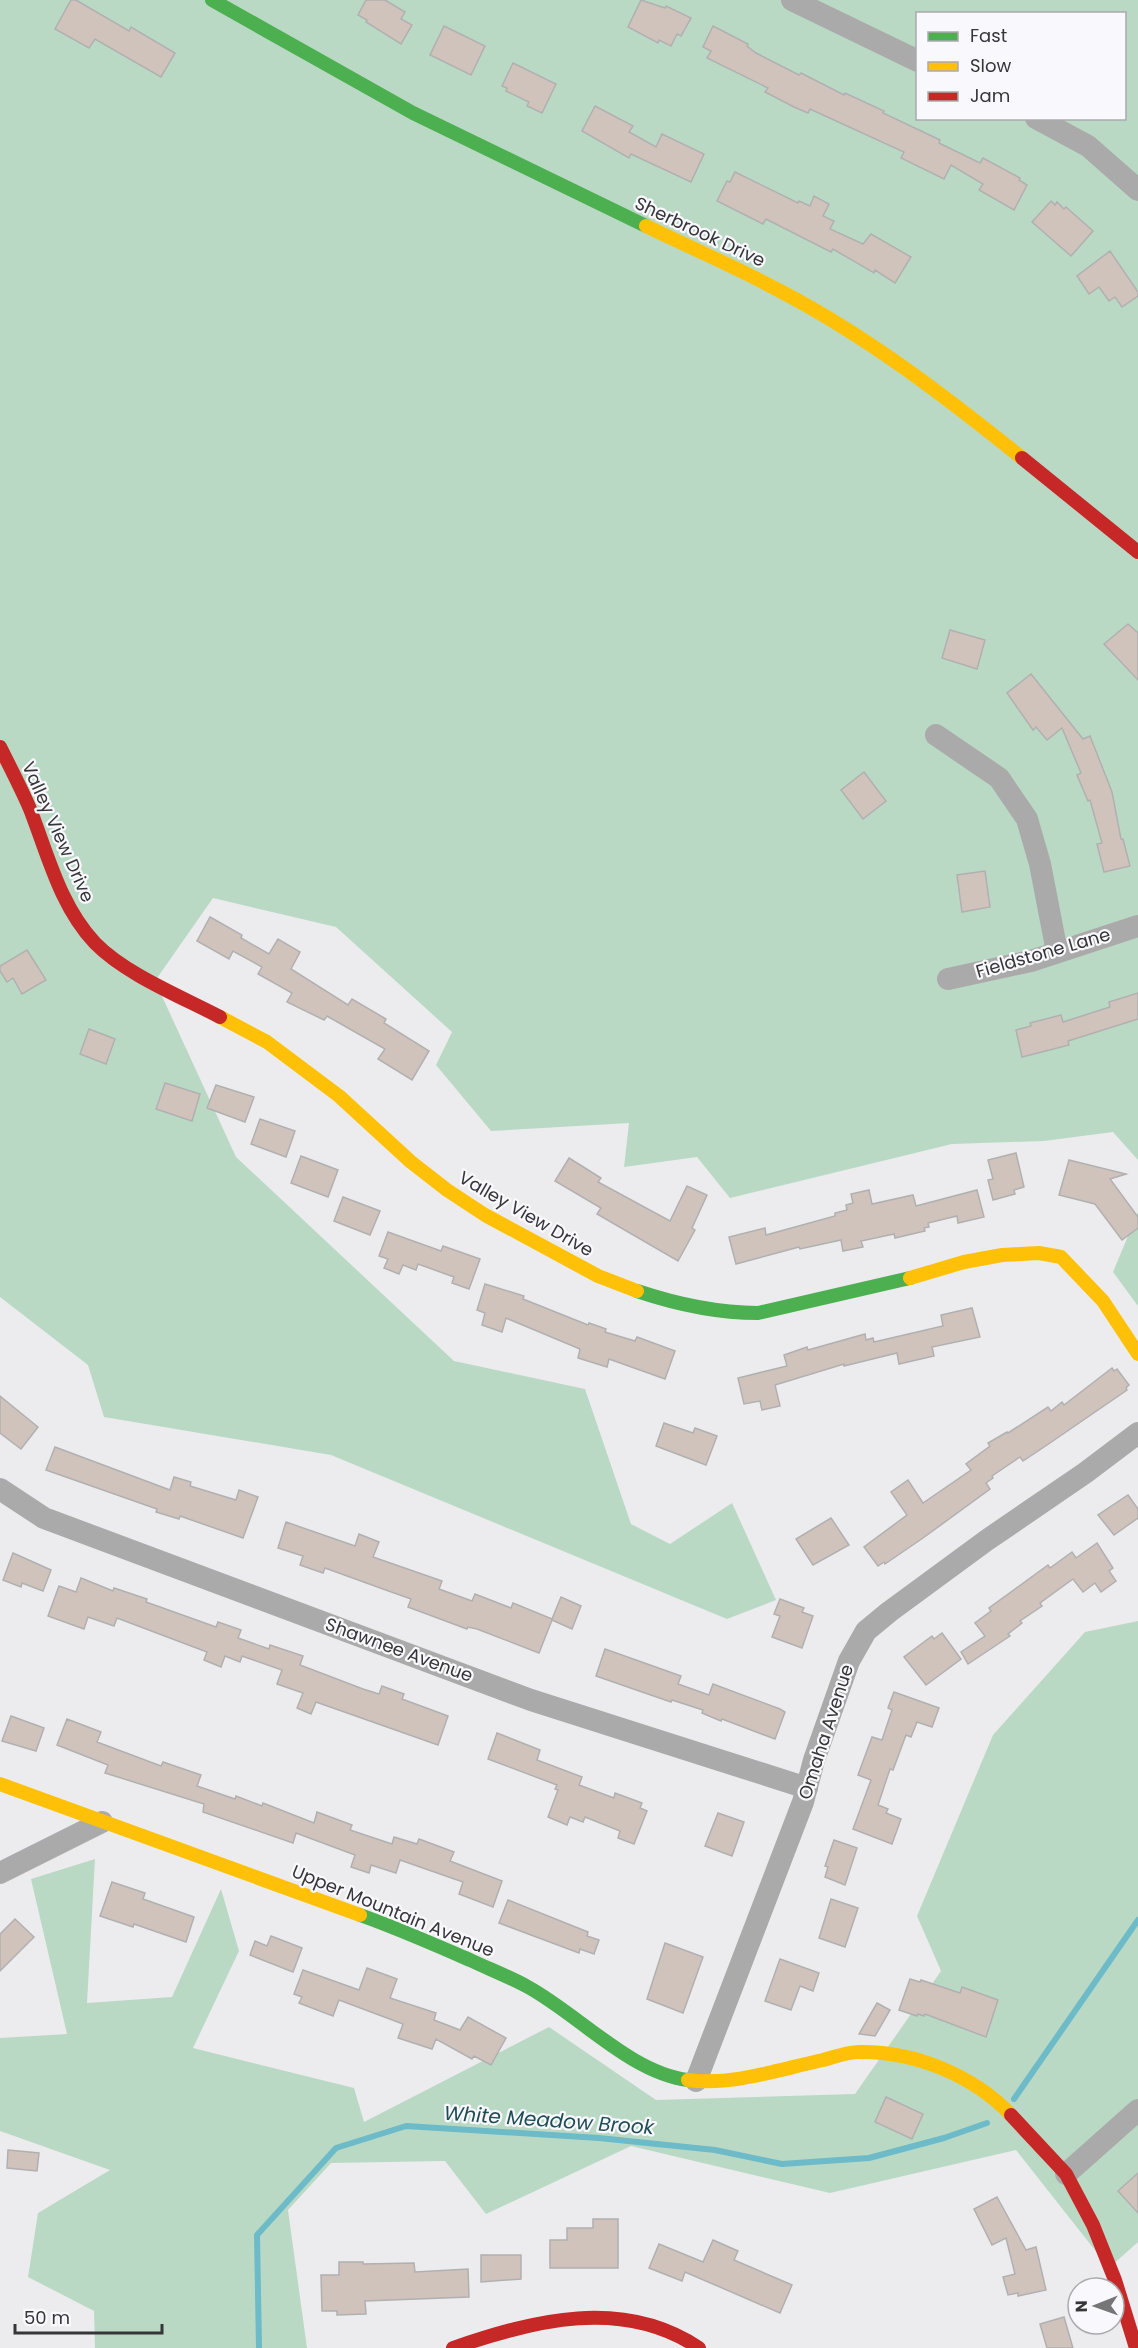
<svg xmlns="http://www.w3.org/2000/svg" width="1138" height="2348" viewBox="0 0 1138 2348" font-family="Poppins,sans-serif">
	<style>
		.green { fill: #bad9c4; fill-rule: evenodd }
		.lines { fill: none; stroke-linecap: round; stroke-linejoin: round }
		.stream { stroke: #6dbac8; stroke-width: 6 }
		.building { fill: #d0c3bc; stroke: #b1b0b1; stroke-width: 1.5 }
		.street { stroke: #aaa; stroke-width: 22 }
		.fast { stroke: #4caf50; stroke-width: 14 }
		.slow { stroke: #ffc107; stroke-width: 14 }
		.jam { stroke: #c62828; stroke-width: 14 }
		.labels { text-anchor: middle; stroke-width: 4.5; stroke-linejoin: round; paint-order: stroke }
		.street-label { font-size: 18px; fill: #363638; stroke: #f8f8fd }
		.water-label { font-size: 20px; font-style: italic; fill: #1f4d56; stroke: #f8f8fd }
	</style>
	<rect width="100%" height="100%" fill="#ececef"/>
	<g class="green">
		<path d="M0,0h1138v1160l-25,-28 -69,9 -92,3 -222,54 -33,-41 -73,10 5,-44 -138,8 -55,-66 16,-33 -116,-105 -123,-29 -58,83 81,176 218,204 131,28 46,135 39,20 62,-41 44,97 -49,19 -396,-164 -227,-38 -16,-52 -88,-68zM918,14h206v104h-206z"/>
		<polygon points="1138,1212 1138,1306 1113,1272"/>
		<polygon points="1138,1621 1138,2242 1109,2268 1016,2150 830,2193 631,2146 486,2214 445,2161 331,2163 288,2210 307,2348 95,2348 94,2311 28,2277 38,2213 110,2170 0,2131 0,2038 67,2034 31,1879 95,1859 87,2003 172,1997 221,1889 239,1951 193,2048 354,2088 364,2122 549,2027 656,2100 855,2094 941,1971 917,1916 993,1735 1085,1632"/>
	</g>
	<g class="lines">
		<g class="stream">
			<polyline points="1014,2099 1138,1920"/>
			<polyline points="259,2348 257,2235 336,2148 406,2126 599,2138 715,2150 782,2164 869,2158 944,2138 987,2123"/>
		</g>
	</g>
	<g class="building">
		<polygon points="71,0 76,0 129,31 131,27 175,53 161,77 95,39 89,48 55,29"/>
		<polygon points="366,0 385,0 405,12 401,19 412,25 401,44 366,22 367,20 358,15"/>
		<polygon points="641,0 665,8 666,6 691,18 681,36 677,34 671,46 659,40 658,43 628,27"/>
		<polygon points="444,26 485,46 471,75 430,55"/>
		<polygon points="713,26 748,44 747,46 756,53 799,75 801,73 844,95 845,93 884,111 883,113 940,140 939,143 980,163 983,158 1020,178 1019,180 1027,185 1014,210 979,190 983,184 951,165 944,179 901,158 904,152 810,109 808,113 794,107 765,92 768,88 707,58 711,51 703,47"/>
		<polygon points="513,63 556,84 542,113 527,106 529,102 506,91 507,88 502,86"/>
		<polygon points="595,106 633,126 629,132 656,147 662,134 704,154 691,182 631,154 629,158 582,131"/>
		<polygon points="735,172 798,203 799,201 810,206 814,196 829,204 823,216 834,221 830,229 863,244 871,234 911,257 895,283 875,270 874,273 833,249 831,252 766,219 763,224 717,201 727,181 730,182"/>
		<polygon points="1051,201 1055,205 1057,202 1064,209 1066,207 1093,231 1071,256 1032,222"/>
		<polygon points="1110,251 1138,292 1138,296 1122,307 1115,297 1109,301 1099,287 1089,294 1077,276"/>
		<polygon points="1128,624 1138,633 1138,680 1104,644"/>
		<polygon points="950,630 985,640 977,669 942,658"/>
		<polygon points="1031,674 1083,739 1090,736 1112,792 1121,839 1123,839 1130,866 1104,872 1097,844 1102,843 1090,800 1088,801 1077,775 1081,773 1062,728 1047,740 1036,727 1033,730 1007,693"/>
		<polygon points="864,772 886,801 863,819 841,790"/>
		<polygon points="985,871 990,907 962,912 957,875"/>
		<polygon points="210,917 242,935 241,938 269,954 278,939 300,952 291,969 348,1005 352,999 386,1019 384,1023 429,1051 412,1080 378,1059 385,1049 327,1016 324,1020 287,1002 292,993 258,974 262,967 233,951 229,959 197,941"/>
		<polygon points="27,950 46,980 22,994 13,978 7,982 0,971 0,966"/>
		<polygon points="1138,993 1138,1019 1068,1041 1069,1045 1022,1057 1016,1030 1031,1026 1030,1023 1061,1015 1063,1022 1110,1007 1109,1002"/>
		<polygon points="89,1029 115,1039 106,1064 80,1054"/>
		<polygon points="165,1083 200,1094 192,1121 156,1109"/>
		<polygon points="216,1085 254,1097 245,1122 207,1108"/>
		<polygon points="260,1119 295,1131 286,1157 251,1144"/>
		<polygon points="1016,1153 1024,1187 1014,1190 1015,1194 993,1200 988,1180 993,1179 988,1160"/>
		<polygon points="301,1156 338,1170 328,1197 291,1183"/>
		<polygon points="569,1158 601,1178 598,1182 670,1221 687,1186 707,1195 692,1228 695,1230 678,1261 597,1214 601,1208 555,1181"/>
		<polygon points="1069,1160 1126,1174 1110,1179 1138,1217 1138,1228 1122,1240 1095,1204 1059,1195"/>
		<polygon points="869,1190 872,1204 913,1195 916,1206 977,1190 984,1217 958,1223 957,1216 928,1223 929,1227 924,1228 925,1231 895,1238 894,1234 861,1241 863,1247 843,1251 841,1240 800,1249 799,1247 736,1264 729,1237 765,1228 766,1235 835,1216 835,1213 847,1210 846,1205 853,1203 851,1194"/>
		<polygon points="343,1197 380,1211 370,1235 334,1221"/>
		<polygon points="388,1232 441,1251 443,1246 480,1259 469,1289 452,1283 454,1277 418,1264 416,1270 403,1265 399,1274 384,1268 388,1259 379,1256"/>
		<polygon points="485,1284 524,1296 523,1299 588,1325 589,1323 606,1329 605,1332 635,1341 637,1337 675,1351 665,1379 609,1359 607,1367 578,1358 580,1349 506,1318 502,1332 482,1325 485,1313 477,1310"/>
		<polygon points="972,1308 980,1337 932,1347 934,1356 899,1364 897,1353 844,1366 844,1364 775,1385 780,1406 762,1410 760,1401 744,1404 738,1378 787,1366 784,1355 807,1347 808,1350 865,1334 866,1340 873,1338 874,1342 943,1326 941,1315"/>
		<polygon points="1112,1368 1114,1371 1117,1369 1129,1385 1126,1388 1127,1390 1050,1443 1023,1461 1020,1457 992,1476 993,1478 986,1483 990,1489 923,1538 885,1564 884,1562 878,1566 864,1547 907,1515 891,1492 908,1480 923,1503 971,1470 966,1464 990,1446 988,1443 1007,1432 1008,1433 1048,1407 1051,1411 1062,1402 1064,1405"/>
		<polygon points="0,1396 38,1427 21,1449 0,1433"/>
		<polygon points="664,1423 693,1433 695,1428 717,1436 706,1465 656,1446"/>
		<polygon points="55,1447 170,1490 174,1477 191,1482 190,1486 236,1500 239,1490 258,1497 243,1538 180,1516 179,1519 156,1512 157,1509 46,1470"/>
		<polygon points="1128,1495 1138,1509 1138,1518 1114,1535 1098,1515"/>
		<polygon points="831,1518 849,1545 813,1565 796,1539"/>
		<polygon points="286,1522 355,1546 359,1534 379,1542 373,1557 442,1581 439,1589 472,1601 475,1594 511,1608 513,1603 552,1619 561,1597 581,1606 572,1629 552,1620 539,1653 477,1629 468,1627 467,1629 408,1607 411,1599 383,1589 325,1568 323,1573 300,1565 303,1556 278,1548"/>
		<polygon points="1097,1543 1113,1568 1109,1571 1116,1581 1101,1592 1095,1583 1083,1592 1073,1579 1040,1603 1042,1606 1020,1621 1022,1623 1008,1634 1010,1636 968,1664 961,1652 985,1636 975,1623 991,1611 989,1608 1048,1565 1050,1568 1072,1552 1076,1558"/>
		<polygon points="13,1553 51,1570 43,1591 22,1583 21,1587 3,1580"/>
		<polygon points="81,1578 113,1591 114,1588 147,1599 146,1602 216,1627 218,1622 241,1630 238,1638 269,1649 270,1645 303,1656 300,1665 363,1689 379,1694 382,1686 404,1694 402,1699 448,1716 438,1745 316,1702 311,1714 297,1708 303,1693 277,1684 282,1670 242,1656 240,1662 225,1656 221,1667 204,1660 207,1652 117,1618 114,1626 88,1617 84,1629 48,1616 59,1586 76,1592"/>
		<polygon points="780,1599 804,1608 802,1612 813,1616 802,1648 772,1637 780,1616 774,1614"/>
		<polygon points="942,1633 961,1659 926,1685 904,1657 932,1636 934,1639"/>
		<polygon points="605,1649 681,1676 678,1684 709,1695 713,1684 780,1709 785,1712 775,1739 722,1719 721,1721 702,1713 703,1710 672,1700 671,1702 596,1676"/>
		<polygon points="894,1692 939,1708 932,1727 917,1722 911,1737 906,1735 893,1770 890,1769 878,1805 888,1809 886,1813 901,1819 892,1844 853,1829 871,1780 858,1775 872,1737 882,1740 892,1710 888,1708"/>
		<polygon points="11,1716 44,1728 36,1751 2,1741"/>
		<polygon points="67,1719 101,1732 97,1742 161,1766 163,1762 201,1775 197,1786 235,1799 236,1796 262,1806 263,1803 314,1823 317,1812 352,1825 350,1830 392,1844 394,1837 417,1844 419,1839 454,1852 450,1861 502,1881 493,1907 459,1894 463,1882 400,1860 396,1873 371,1865 369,1873 351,1867 355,1855 296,1833 293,1843 203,1812 204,1804 105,1773 108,1765 57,1745"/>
		<polygon points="497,1733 540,1750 537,1760 582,1777 579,1785 614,1798 615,1793 642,1803 640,1808 647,1811 634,1844 618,1838 620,1831 585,1817 583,1822 570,1817 567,1825 548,1817 558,1790 555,1789 557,1785 488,1759"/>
		<polygon points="718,1813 744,1822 732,1856 705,1846"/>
		<polygon points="834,1840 857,1848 845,1885 825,1877 828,1867 825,1866"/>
		<polygon points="112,1882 145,1893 143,1899 194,1917 186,1942 134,1924 133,1927 100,1916"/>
		<polygon points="831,1899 858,1908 845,1947 819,1938"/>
		<polygon points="508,1900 588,1932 587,1936 599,1940 594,1954 580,1949 579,1953 499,1923"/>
		<polygon points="15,1919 34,1937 0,1971 0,1934"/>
		<polygon points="271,1936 302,1948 293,1972 250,1955 255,1941 267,1946"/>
		<polygon points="665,1943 703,1957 683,2013 647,1999"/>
		<polygon points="780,1959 819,1973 813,1991 800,1986 791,2010 765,2001"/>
		<polygon points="367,1968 397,1979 390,1998 436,2013 434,2020 460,2030 468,2017 506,2038 491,2065 474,2056 472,2059 436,2039 432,2049 398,2038 403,2024 339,2000 333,2016 299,2003 302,1997 294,1994 303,1970 359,1990"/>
		<polygon points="910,1979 920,1982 921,1980 960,1993 962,1987 998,2000 986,2037 925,2014 924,2016 918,2014 917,2016 899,2010"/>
		<polygon points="877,2003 890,2010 875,2036 859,2034"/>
		<polygon points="886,2097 923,2114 912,2139 875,2122"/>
		<polygon points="8,2150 39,2153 37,2171 7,2168"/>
		<polygon points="1138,2173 1138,2213 1118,2191"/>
		<polygon points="997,2197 1026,2250 1036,2247 1046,2290 1018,2296 1018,2293 1008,2295 1003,2277 1015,2274 1006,2238 992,2245 974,2209"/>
		<polygon points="593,2219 618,2219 618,2268 550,2268 550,2240 567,2240 567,2228 593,2228"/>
		<polygon points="713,2240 738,2251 734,2260 792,2285 780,2313 685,2272 682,2281 649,2268 659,2244 703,2262"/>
		<polygon points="481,2255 521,2255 521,2279 481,2282"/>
		<polygon points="339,2262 363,2262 363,2264 414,2263 415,2272 468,2269 469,2297 365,2301 366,2314 337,2315 337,2311 322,2311 321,2275 339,2275"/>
		<polygon points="1064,2317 1073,2348 1047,2348 1040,2324"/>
	</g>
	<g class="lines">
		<g class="street">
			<polyline points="792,0 918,61"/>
			<polyline points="1036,118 1088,146 1138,190"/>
			<polyline points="936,735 999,778 1027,819 1040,864 1057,952"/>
			<polyline points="948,979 1031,961 1138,926"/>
			<polyline points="0,1489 44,1518 531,1700 807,1788"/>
			<polyline points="0,1873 102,1822"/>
			<polyline points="696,2081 803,1802 814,1760 849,1661 866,1631 889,1612 987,1540 1085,1473 1138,1433"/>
			<polyline points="1066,2174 1138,2110"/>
		</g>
		<g class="fast">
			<polyline points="212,0 413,113 646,226"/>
			<path d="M637,1291c39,13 80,22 121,22l152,-35"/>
			<path d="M360,1915c37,13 73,29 110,45 19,9 40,17 58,27 51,28 103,86 160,93"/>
		</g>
		<g class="slow">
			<path d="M646,226c45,22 92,42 136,66 86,45 164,105 240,166"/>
			<polyline points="220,1017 267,1042 339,1096 411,1162 447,1190 485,1215 598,1276 637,1291"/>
			<polyline points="910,1278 964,1262 1002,1255 1039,1253 1061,1257 1103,1301 1138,1354"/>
			<polyline points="0,1784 360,1915"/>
			<path d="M688,2080c45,6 92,-11 135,-20 11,-3 24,-8 36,-8 55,-1 114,23 152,63"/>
		</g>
		<g class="jam">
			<polyline points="1022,458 1138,552"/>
			<path d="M0,747c10,20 21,41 30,62 18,46 30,97 65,134 30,31 87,54 125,74"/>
			<polyline points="1011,2115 1066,2174 1093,2225 1115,2280 1136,2348"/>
			<path d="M453,2348c81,-28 170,-51 246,0"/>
		</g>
	</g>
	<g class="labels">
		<g class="street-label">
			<text transform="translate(700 232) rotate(25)" y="6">Sherbrook Drive</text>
			<text transform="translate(58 832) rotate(66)" y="6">Valley View Drive</text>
			<text transform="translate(1043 953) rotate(-16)" y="6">Fieldstone Lane</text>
			<text transform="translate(526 1214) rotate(30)" y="6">Valley View Drive</text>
			<text transform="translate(399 1650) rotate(20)" y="6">Shawnee Avenue</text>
			<text transform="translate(826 1732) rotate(-72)" y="6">Omaha Avenue</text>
			<text transform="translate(393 1911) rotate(22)" y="6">Upper Mountain Avenue</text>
		</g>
		<g class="water-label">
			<text transform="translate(549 2120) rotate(4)" y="7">White Meadow Brook</text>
		</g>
	</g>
	<rect x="916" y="12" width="210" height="108" fill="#f8f8fd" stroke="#aaaaae" stroke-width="1.5"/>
	<rect x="928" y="32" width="30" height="9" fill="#4caf50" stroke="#aaaaae" stroke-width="1.5"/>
	<text x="970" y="42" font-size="18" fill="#363638">Fast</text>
	<rect x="928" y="62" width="30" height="9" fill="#ffc107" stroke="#aaaaae" stroke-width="1.5"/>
	<text x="970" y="72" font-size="18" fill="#363638">Slow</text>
	<rect x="928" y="92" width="30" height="9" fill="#c62828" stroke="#aaaaae" stroke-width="1.5"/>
	<text x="970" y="102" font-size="18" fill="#363638">Jam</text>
	<g transform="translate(1096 2306) rotate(269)"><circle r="28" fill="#f8f8fd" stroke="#aaaaae" stroke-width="1.5"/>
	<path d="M0-4.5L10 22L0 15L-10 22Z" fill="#767678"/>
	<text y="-9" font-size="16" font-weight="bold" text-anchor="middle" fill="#363638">N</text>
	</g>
	<path d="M15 2324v9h147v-9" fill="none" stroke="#363638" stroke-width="3"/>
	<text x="24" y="2324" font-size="18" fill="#363638" stroke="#f8f8fd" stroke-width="4.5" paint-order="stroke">50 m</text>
</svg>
